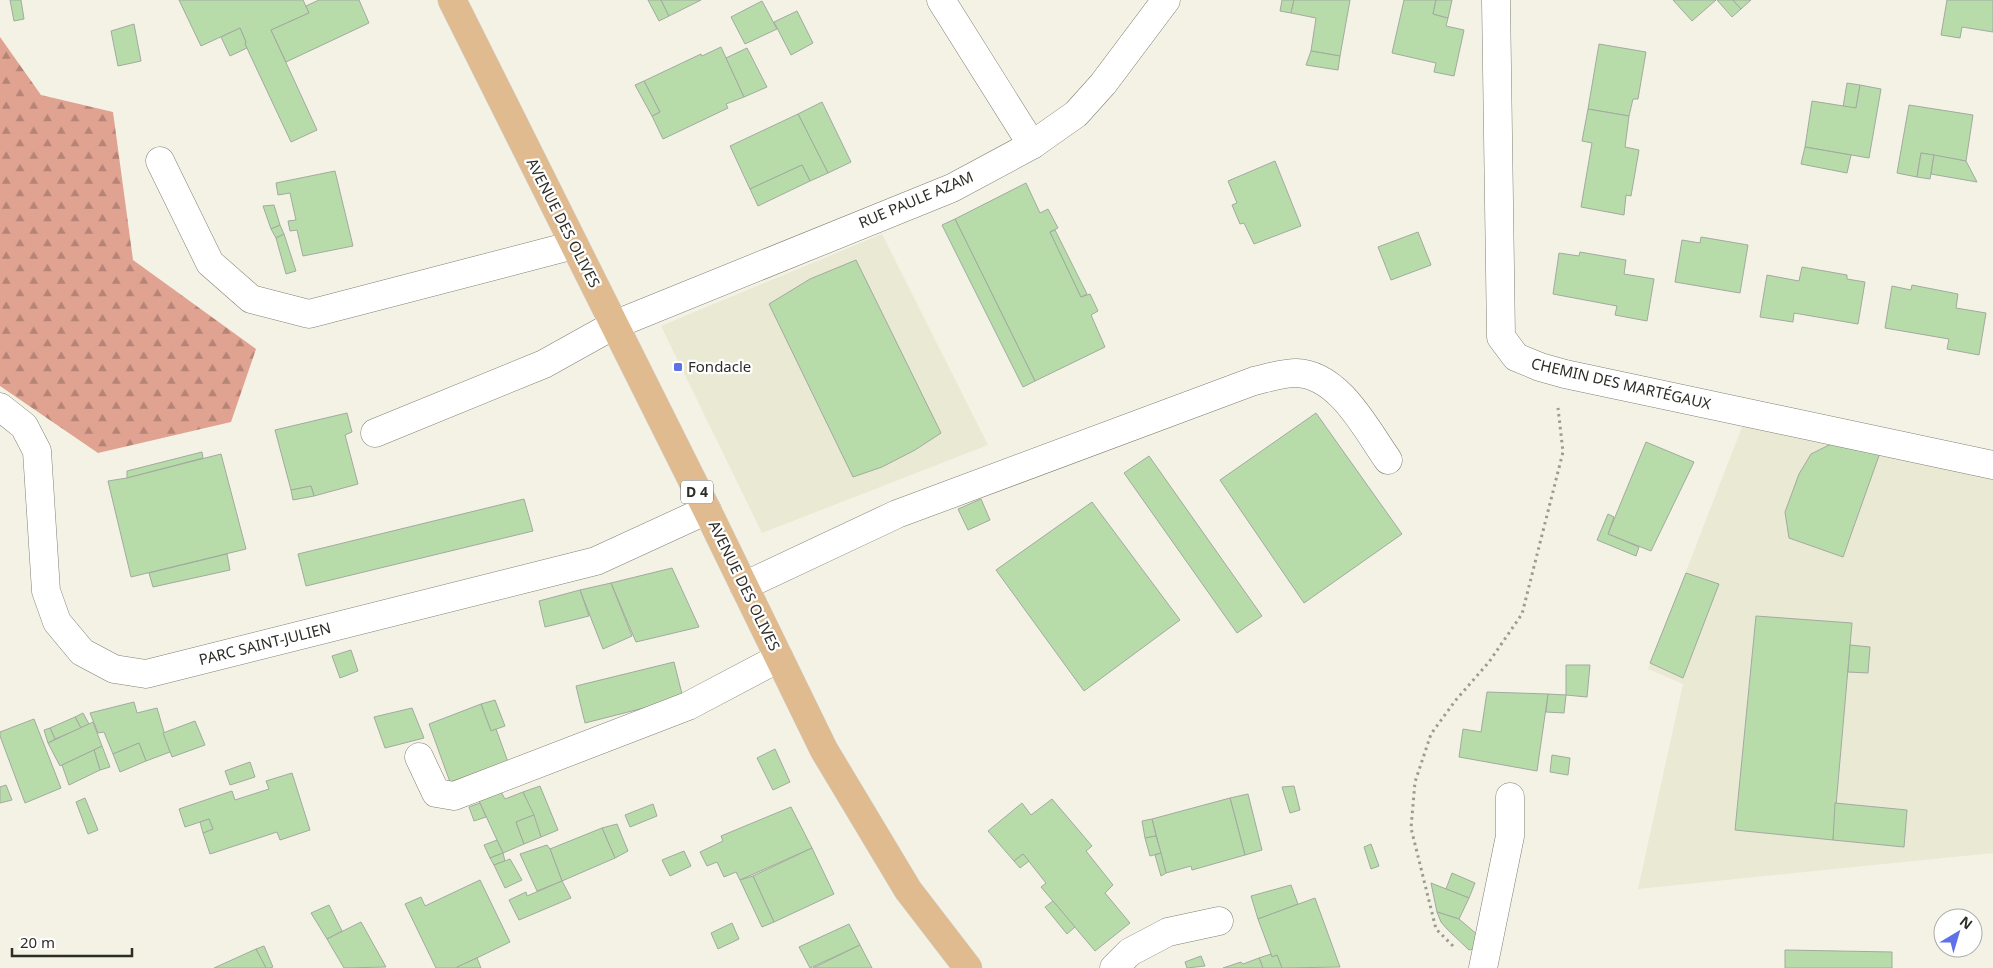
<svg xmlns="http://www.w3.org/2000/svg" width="1993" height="968" viewBox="0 0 1993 968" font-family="'Noto Sans',sans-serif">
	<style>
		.built { fill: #eae9d4 }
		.forest { fill: url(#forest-firs) }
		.building { fill: #b7dcaa; stroke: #a2aaa0 }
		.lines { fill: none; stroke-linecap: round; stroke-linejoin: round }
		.minor-casing { stroke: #818075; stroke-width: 29 }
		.major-casing { stroke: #d1d1d0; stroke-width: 29 }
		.path { stroke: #9c9b92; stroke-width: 3; stroke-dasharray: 2.5 4; stroke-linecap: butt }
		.minor { stroke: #fff; stroke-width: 28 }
		.major { stroke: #dfbb8f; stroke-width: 28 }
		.poi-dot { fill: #5f71e8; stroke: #fff; stroke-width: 2 }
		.labels { text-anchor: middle; stroke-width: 4.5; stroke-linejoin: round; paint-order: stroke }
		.shield { fill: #fff; stroke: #6c6c68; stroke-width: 1 }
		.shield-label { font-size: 14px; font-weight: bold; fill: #2d2d28 }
		.street-label { font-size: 15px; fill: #2d2d28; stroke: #fff }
		.poi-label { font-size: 15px; fill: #2d2d28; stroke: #fff; text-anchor: start }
	</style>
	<defs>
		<pattern id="forest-firs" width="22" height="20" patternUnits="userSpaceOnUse" patternTransform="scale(1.25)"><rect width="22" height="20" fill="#e0a291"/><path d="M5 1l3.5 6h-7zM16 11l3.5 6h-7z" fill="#b68476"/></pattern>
	</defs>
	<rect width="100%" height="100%" fill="#f3f2e5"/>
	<g class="built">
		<polygon points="882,234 988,445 762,533 661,326"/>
		<polygon points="1744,422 1993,474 1993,853 1638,889 1683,684 1648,669"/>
	</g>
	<polygon class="forest" points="0,37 41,95 113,112 133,260 256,349 231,422 98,453 0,386"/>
	<g class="building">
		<polygon points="10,0 21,0 24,19 14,21"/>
		<polygon points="179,0 303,0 309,13 271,30 317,130 291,142 245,44 246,42 240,28 201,46"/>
		<polygon points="319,0 359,0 369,23 286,62 271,30 309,13 306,6"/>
		<polygon points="648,0 661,0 669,16 659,21"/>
		<polygon points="661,0 701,0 669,16"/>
		<polygon points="1282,0 1294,0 1291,13 1280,11"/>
		<polygon points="1294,0 1350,0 1340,56 1311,51 1316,18 1291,13"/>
		<polygon points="1404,0 1436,0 1433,14 1448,18 1446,26 1464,30 1454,76 1434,72 1436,63 1392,53"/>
		<polygon points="1436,0 1452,0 1448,18 1433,14"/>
		<polygon points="1673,0 1716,0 1692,21"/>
		<polygon points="1717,0 1733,0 1741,9 1732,17"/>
		<polygon points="1733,0 1751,0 1741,9"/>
		<polygon points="1947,0 1993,0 1993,32 1962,27 1960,38 1941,35"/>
		<polygon points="762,1 777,29 745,44 731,17"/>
		<polygon points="797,11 813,43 791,55 774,22"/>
		<polygon points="134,24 141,61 118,66 111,31"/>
		<polygon points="240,28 246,42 245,44 247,48 230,56 221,37"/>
		<polygon points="1599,44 1646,52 1638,99 1633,99 1629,116 1588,109"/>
		<polygon points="721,47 744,97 726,104 728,108 663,139 652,116 660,112 644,81 701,54 702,56"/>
		<polygon points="747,48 767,87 744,97 726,58"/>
		<polygon points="1311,51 1340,56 1338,70 1306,65"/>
		<polygon points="644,81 660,112 652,116 635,85"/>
		<polygon points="1847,83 1860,85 1856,108 1843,107"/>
		<polygon points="1860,85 1881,89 1869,158 1805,147 1812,101 1856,108"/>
		<polygon points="822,102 851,162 828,173 798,114"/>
		<polygon points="1909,105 1973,115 1966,161 1921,153 1917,177 1897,173"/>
		<polygon points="1588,109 1629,116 1625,147 1639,150 1631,196 1626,195 1624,215 1581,207 1592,143 1582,141"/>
		<polygon points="798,114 828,173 810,181 802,165 750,189 730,146"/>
		<polygon points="1805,147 1851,155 1847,173 1801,164"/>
		<polygon points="1921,153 1934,155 1930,179 1917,177"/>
		<polygon points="1934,155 1966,161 1977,182 1931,174"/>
		<polygon points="1275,161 1301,226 1254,244 1244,223 1240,224 1232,205 1237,203 1228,181"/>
		<polygon points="802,165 810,181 758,206 750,189"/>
		<polygon points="335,171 353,246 303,256 297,230 290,231 288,221 296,220 290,193 278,195 276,183"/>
		<polygon points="1026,183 1040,213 1048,209 1058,228 1050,232 1081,297 1090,294 1098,311 1091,315 1105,347 1035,381 955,219"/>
		<polygon points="274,205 280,225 271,229 263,206"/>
		<polygon points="955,219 1035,381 1023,387 942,225"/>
		<polygon points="280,225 284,234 276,238 271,229"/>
		<polygon points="1055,230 1087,294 1081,297 1050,232"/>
		<polygon points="1418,232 1431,265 1391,280 1378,247"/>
		<polygon points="284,234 296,271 286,274 276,238"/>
		<polygon points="1701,237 1748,245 1740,293 1675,282 1682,240 1700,243"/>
		<polygon points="1580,252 1626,260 1624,274 1654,279 1647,321 1615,315 1617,306 1553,294 1559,253 1579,256"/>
		<polygon points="856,260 941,433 915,450 882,467 853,477 769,304 810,279"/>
		<polygon points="1802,267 1847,275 1847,279 1865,282 1858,324 1794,313 1793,322 1760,317 1767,275 1799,281"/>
		<polygon points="1912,285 1958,294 1956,308 1986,313 1979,355 1947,349 1949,339 1885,328 1892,286 1911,290"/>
		<polygon points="347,413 352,432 345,435 358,484 314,496 311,486 291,490 275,430"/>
		<polygon points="1316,413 1402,534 1304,603 1220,480"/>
		<polygon points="1837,441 1881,450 1843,557 1789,538 1785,512 1799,474 1811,454"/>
		<polygon points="1646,442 1694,462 1651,551 1608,534"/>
		<polygon points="202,452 203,458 127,478 127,471"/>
		<polygon points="221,454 246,549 131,577 108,481 127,478"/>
		<polygon points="1149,456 1262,616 1237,633 1124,473"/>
		<polygon points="311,486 314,496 293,500 291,490"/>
		<polygon points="524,499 533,531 306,586 298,554"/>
		<polygon points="981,499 990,520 968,530 958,509"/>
		<polygon points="1092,502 1180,620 1084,691 996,570"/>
		<polygon points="1608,514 1614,517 1608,534 1639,547 1636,556 1597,540"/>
		<polygon points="227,554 230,570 153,587 149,573"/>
		<polygon points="672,568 699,627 636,642 611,583"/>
		<polygon points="1686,573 1719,584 1683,678 1650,663"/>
		<polygon points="611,583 632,636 603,649 580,590"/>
		<polygon points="580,590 589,616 545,627 539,601"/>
		<polygon points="1756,616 1852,623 1833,840 1735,830"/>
		<polygon points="1850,645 1870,647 1868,673 1848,672"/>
		<polygon points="351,650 358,671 340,678 332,656"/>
		<polygon points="674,662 683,698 585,723 576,686"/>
		<polygon points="1566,665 1590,665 1587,697 1566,695"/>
		<polygon points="1487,692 1548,694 1537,771 1459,757 1463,729 1481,732"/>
		<polygon points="1548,694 1566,695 1564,713 1546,712"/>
		<polygon points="495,700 505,726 491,731 481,704"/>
		<polygon points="134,702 137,713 157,708 170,752 146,761 139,743 113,754 104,732 98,733 90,713"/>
		<polygon points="481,704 491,731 496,729 508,762 450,782 429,724"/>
		<polygon points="412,708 424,738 385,748 374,717"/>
		<polygon points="83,713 89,724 81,728 75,717"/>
		<polygon points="75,717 81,728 55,739 50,728"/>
		<polygon points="34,719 61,788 25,803 0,736 0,732"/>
		<polygon points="195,721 205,745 172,757 163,733"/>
		<polygon points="93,722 102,746 60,766 48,743"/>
		<polygon points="50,728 55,739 48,743 44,730"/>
		<polygon points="139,743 146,761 120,772 113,754"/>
		<polygon points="102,746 110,767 100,770 94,750"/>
		<polygon points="775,749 790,782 773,790 757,758"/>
		<polygon points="94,750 100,770 69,785 62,765"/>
		<polygon points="1552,755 1570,758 1568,775 1550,772"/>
		<polygon points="250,762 255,777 230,785 225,771"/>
		<polygon points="292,773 310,830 280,840 277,832 210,854 203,833 213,829 209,819 185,827 179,809 232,791 235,800 269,789 266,781"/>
		<polygon points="6,785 12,800 0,803 0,787"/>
		<polygon points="540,786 558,830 541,837 523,792"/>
		<polygon points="1294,786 1300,810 1290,813 1282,787"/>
		<polygon points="501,792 505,799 523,792 534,815 516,822 524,844 503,853 479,801"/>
		<polygon points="1248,794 1262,850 1245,855 1230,798"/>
		<polygon points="85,798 98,830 88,834 76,802"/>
		<polygon points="1230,798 1245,855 1192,870 1191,866 1166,873 1152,819"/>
		<polygon points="1052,799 1092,846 1086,851 1113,885 1105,893 1130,923 1095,951 1041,887 1046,883 1023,854 1014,861 988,831 1022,803 1031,815"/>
		<polygon points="480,803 486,817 474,821 469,807"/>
		<polygon points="1835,803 1907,810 1904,847 1833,840"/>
		<polygon points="653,804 657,816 630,827 625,815"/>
		<polygon points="791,807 812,848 740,880 736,872 724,877 717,862 707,866 700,852 723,841 721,836"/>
		<polygon points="534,815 541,837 524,844 516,822"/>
		<polygon points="209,819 213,829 203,833 200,822"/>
		<polygon points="1152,819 1156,836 1145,838 1142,821"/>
		<polygon points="617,824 628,851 615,858 602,828"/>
		<polygon points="602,828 615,858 562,881 550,849"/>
		<polygon points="1156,836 1161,853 1150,856 1145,838"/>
		<polygon points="497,840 503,853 490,858 484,845"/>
		<polygon points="1371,844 1379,866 1371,869 1364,847"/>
		<polygon points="547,845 550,849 562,881 537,891 520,854"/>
		<polygon points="812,848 834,894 774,922 753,876"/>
		<polygon points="684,851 691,866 670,876 662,860"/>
		<polygon points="503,853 505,861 494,865 490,858"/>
		<polygon points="1161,853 1166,873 1161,876 1155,855"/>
		<polygon points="1023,854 1029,861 1020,868 1014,861"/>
		<polygon points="510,859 522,880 505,888 494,865"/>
		<polygon points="1452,873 1475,883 1469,898 1446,889"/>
		<polygon points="753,876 774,922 762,927 740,880"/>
		<polygon points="480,880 510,942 456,968 436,968 405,904 421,897 425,906"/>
		<polygon points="562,881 571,898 519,920 509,900 526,892 527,896"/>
		<polygon points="1431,883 1469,898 1459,919 1437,912"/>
		<polygon points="1291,885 1298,904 1258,919 1251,896"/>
		<polygon points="1315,898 1340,967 1282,968 1277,955 1272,957 1271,954 1258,919"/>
		<polygon points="1053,901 1075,927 1067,934 1045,907"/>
		<polygon points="329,905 342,931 327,939 311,913"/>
		<polygon points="1437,912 1459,919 1479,936 1478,948 1469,950 1447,929 1441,922"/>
		<polygon points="361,922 386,967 344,968 327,939"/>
		<polygon points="732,923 739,939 718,949 711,933"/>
		<polygon points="849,924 860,945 810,968 799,947"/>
		<polygon points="860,945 872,968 813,968"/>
		<polygon points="264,946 273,967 270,968 266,968 256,949"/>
		<polygon points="256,949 266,968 214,968"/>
		<polygon points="1785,950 1892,952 1892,968 1785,968"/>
		<polygon points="1271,954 1272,957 1277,955 1282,968 1263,968 1259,958"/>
		<polygon points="1201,956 1205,966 1187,968 1185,962"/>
		<polygon points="477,958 481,968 458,968 457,967"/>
		<polygon points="1259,958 1263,968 1223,968 1241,962 1243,964"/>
	</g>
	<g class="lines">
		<g class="minor-casing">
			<g id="minor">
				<polyline points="941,0 1032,145"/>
				<polyline points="1496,0 1501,337 1516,357 1540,367 1565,374 1993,465"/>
				<polyline points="160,161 210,263 251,299 309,314 574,245"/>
				<polyline points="0,407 24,426 37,451 46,591 57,622 82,652 114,669 146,674 596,561 707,510"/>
				<polyline points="375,433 544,364 614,325 952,188 1032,145 1076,114 1103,84 1166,0"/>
				<path d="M744,586l153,-72 357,-133c13,-3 29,-8 42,-8 43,1 70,56 92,87"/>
				<polyline points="419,757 436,793 454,796 688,706 779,658"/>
				<polyline points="1114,968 1130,952 1168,932 1219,921"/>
				<polyline points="1483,968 1510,836 1510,797"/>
			</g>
		</g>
		<g class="major-casing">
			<polyline id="major" points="452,0 707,510 824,750 908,890 968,968"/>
		</g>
		<polyline class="path" points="1453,946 1436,929 1411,828 1415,782 1431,734 1455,701 1489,662 1522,614 1563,452 1558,408"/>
		<use href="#minor" class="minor"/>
		<use href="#major" class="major"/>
	</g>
	<rect class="poi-dot" x="673" y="362" width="10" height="10" rx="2.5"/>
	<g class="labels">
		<rect class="shield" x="681" y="480.5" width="32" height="23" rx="4"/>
		<g class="shield-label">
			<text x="697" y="497">D 4</text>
		</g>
		<g class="street-label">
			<text transform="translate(916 200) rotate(-23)" y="5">RUE PAULE AZAM</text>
			<text transform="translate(563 223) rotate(63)" y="5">AVENUE DES OLIVES</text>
			<text transform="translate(1621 384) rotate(13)" y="5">CHEMIN DES MARTÉGAUX</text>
			<text transform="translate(744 586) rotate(64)" y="5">AVENUE DES OLIVES</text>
			<text transform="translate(265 644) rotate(-14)" y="5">PARC SAINT-JULIEN</text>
		</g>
		<g class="poi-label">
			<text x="688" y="372">Fondacle</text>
		</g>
	</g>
	<g transform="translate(1958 933) rotate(38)"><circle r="24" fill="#ffffff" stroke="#ababa9"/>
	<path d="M0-4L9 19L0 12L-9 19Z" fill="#5f71e8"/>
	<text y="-8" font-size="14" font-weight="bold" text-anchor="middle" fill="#2d2d28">N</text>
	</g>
	<path d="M12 948v8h120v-8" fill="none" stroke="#2d2d28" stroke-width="2.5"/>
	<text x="20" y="948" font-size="15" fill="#2d2d28" stroke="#ffffff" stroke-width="4" paint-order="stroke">20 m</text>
</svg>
